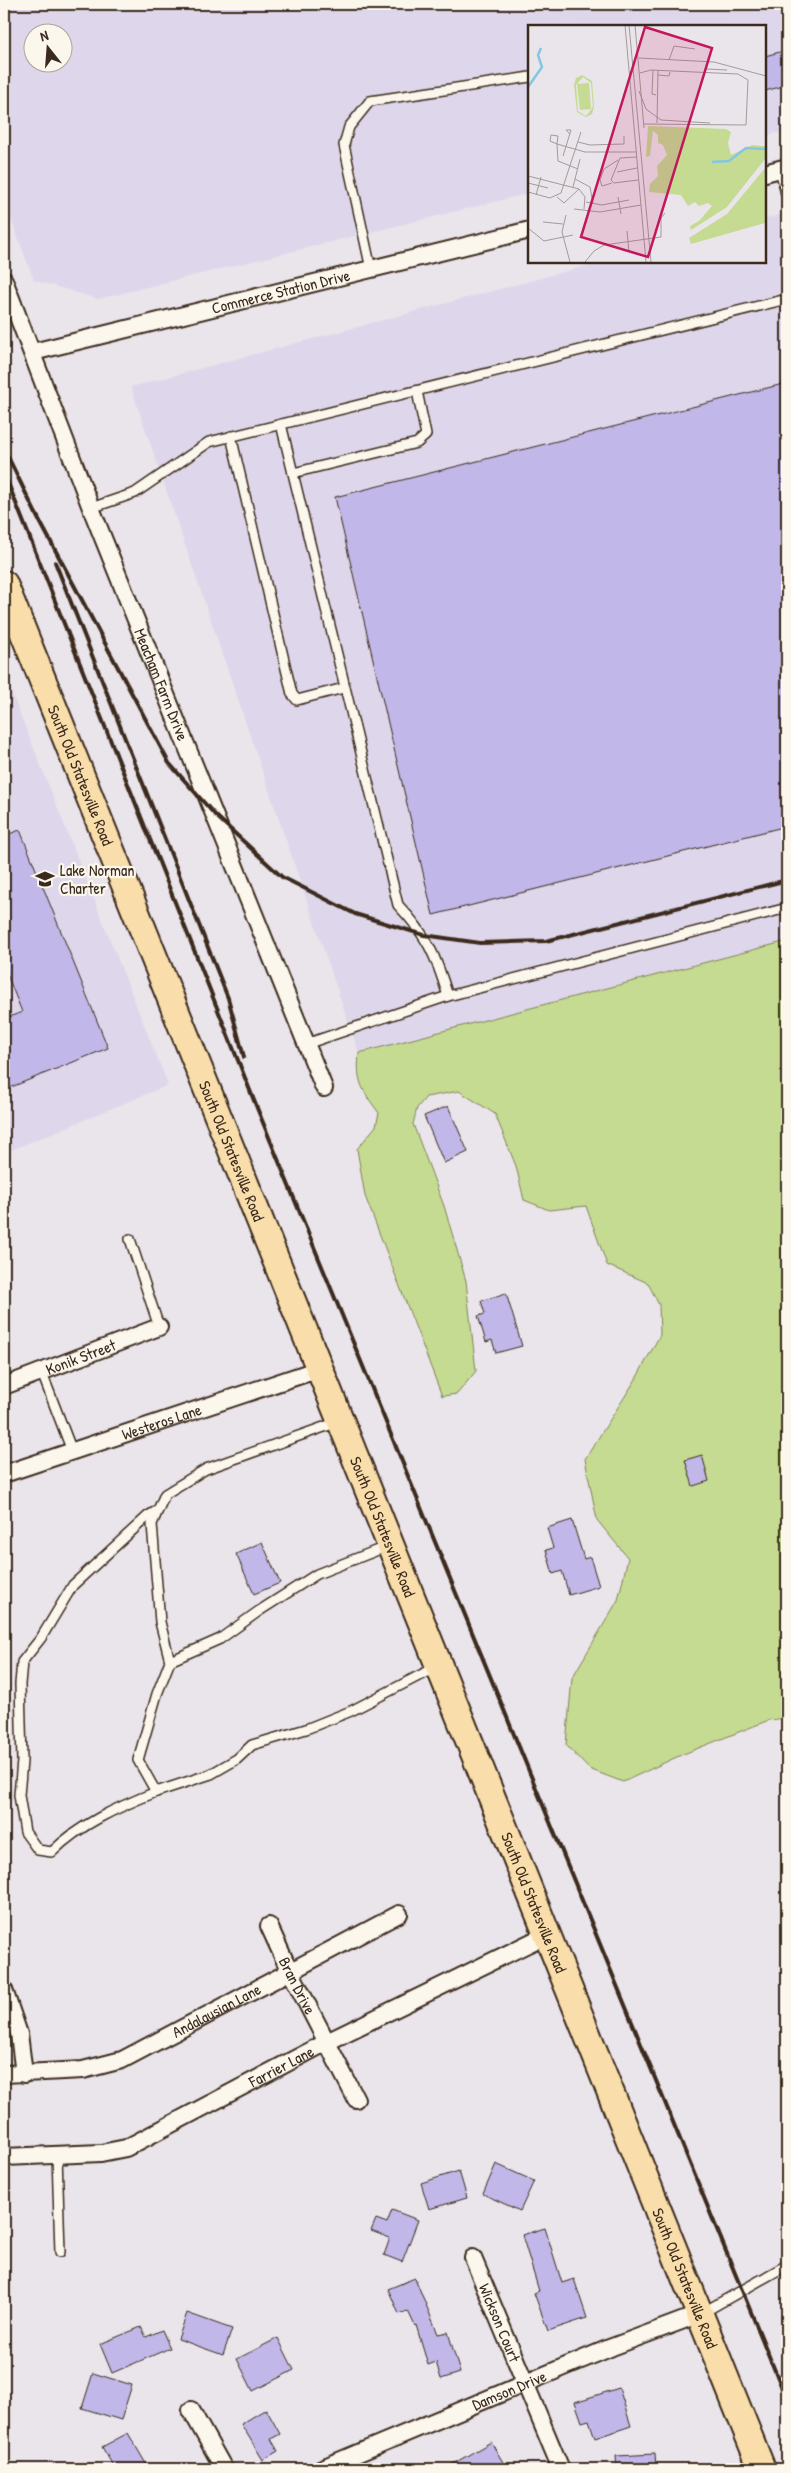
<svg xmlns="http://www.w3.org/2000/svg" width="791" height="2473" viewBox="0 0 791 2473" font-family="'Patrick Hand',sans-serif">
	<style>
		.built { fill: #ded6ea; fill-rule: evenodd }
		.green { fill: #c4db91; stroke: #808258 }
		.building { fill: #c1b7e8; stroke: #3b2a1e }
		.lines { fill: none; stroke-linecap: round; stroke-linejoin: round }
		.service-casing { stroke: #3b2a1e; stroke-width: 12 }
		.minor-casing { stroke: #3b2a1e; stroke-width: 20 }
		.primary-casing { stroke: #3b2a1e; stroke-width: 30 }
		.service { stroke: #fbf7ec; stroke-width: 9 }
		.minor { stroke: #fbf7ec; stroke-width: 16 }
		.primary { stroke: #f9deab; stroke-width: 26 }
		.rail { stroke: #3b2a1e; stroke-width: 4 }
		.labels { text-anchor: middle; stroke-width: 4.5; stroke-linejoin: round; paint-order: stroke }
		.street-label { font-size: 16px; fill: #3b2a1e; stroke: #fbf7ec }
		.poi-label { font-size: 16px; fill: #3b2a1e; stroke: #fbf7ec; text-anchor: start }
		.inset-river { fill: none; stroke: #82c7e3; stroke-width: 2.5 }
		.inset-road { fill: none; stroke: #a49a99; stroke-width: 1 }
		.view { fill: #c2185b; fill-opacity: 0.15; stroke: #c2185b; stroke-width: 2.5 }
		.inset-edge { fill: none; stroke: #3b2a1e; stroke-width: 2.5 }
	</style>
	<rect width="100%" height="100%" fill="#eae4eb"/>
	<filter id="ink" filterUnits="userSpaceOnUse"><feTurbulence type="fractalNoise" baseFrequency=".02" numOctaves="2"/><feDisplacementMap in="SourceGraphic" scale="10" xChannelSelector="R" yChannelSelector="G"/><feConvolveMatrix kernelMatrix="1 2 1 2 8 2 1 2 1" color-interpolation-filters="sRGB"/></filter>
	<g filter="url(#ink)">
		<g class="built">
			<path d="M4,4h783v126l-22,6v-110h-235v167l-432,106 -64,-19 -30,-80zM32,32h30v30h-30z"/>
			<polygon points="787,213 787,941 359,1053 131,387 605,261 765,261 765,219"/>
			<polygon points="4,674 168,1085 4,1153"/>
		</g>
		<path class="green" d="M787,941v777l-18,2 -88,35 -58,27 -34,-13 -23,-24 6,-67 46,-78 10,-42 -31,-38 -12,-61 51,-80 24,-44 -1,-30 -11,-22 -41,-18 -21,-59 -37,4 -25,-10 -8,-34 -21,-52 -36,-23 -33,6 -9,11 -4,16 31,82 22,75 10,90 -19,23 -15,2 -77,-200 -8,-47 19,-23 3,-13c-17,-23 -23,-31 -20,-60z"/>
		<g class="building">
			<polygon points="787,50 787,85 765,91 765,56"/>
			<polygon points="787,383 787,826 433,915 335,497"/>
			<polygon points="20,830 108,1048 4,1090 4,1019 22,1012 4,967 4,836"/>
			<polygon points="448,1106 468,1152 444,1163 424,1116"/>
			<polygon points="506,1293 522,1346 496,1353 492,1340 486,1342 478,1316 485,1314 481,1301"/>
			<polygon points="702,1455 709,1481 693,1486 685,1460"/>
			<polygon points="572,1520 584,1559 590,1557 599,1586 569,1595 562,1571 553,1574 546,1550 553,1548 547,1528"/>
			<polygon points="262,1542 280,1583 254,1594 236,1554"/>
			<polygon points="496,2164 534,2181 520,2211 483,2194"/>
			<polygon points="459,2171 467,2198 429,2209 421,2183"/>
			<polygon points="392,2210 418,2220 402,2262 384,2255 390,2238 371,2231 376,2219 387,2223"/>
			<polygon points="545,2228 562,2283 574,2279 587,2318 548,2331 534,2293 539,2291 522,2235"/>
			<polygon points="415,2278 438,2334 448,2332 460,2373 441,2379 436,2362 428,2365 416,2325 415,2326 408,2311 399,2314 388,2289"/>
			<polygon points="187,2313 232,2329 223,2355 178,2339"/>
			<polygon points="141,2327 146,2337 162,2330 170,2348 112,2373 100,2344"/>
			<polygon points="278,2338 294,2370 253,2391 237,2359"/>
			<polygon points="93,2373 132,2385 121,2420 82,2408"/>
			<polygon points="619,2388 631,2426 595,2438 589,2420 582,2422 575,2402"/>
			<polygon points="266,2409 280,2434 271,2439 278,2451 263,2460 241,2424"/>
			<polygon points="128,2433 149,2469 115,2469 102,2447"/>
			<polygon points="491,2442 507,2469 444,2469"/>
			<polygon points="655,2454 656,2469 617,2469 616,2456"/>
		</g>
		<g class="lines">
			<g class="service-casing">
				<g id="service">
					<polyline points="780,169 787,198"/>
					<polyline points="371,269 344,145 349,127 370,101 530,77"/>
					<path d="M281,424l117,481c29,30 38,51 50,91"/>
					<polyline points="231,436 292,694 297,700 344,688"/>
					<polyline points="293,473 417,443 426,435 417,391"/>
					<polyline points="91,508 135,493 209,442 787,299"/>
					<polyline points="306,1044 448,996 787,908"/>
					<polyline points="130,1239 159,1327"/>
					<polyline points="42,1373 72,1451"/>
					<polyline points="338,1422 206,1469 165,1494 152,1524 160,1622 170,1661 157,1694 138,1760 156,1792 211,1774 237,1759 252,1745 306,1729 351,1711 438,1666"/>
					<polyline points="170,1661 220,1639 259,1611 317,1574 388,1546"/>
					<path d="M156,1792c-38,15 -76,32 -104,60l-14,-2 -13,-18 -6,-37 3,-34 -2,-77 2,-22 19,-24 32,-53 75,-69 10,-6"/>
					<polyline points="57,2155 60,2252"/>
					<polyline points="702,2313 787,2265"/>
				</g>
			</g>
			<g class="minor-casing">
				<g id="minor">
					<polyline points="765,173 787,167"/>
					<path id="s1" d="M4,280l87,228 233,580"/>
					<path id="s2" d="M33,352l497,-122"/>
					<path id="s3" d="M4,1386l155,-59"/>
					<path id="s4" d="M4,1474l315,-105"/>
					<path id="s5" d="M269,1926l16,35 71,138"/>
					<polyline points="4,1990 19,2034 24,2074"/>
					<path id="s6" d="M4,2074l79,-4 39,-10 277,-146"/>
					<path id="s7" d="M4,2157l97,-4 25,-5 201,-106 221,-108"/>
					<path id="s8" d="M473,2258l88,211"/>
					<polyline points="191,2410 224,2469"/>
					<path id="s9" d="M320,2469l292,-122 88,-33"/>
				</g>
			</g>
			<g class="primary-casing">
				<g id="primary">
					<path id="s10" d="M4,584l758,1885"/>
				</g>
			</g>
			<use href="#service" class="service"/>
			<use href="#minor" class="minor"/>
			<use href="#primary" class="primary"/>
			<g class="rail">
				<polyline points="4,449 39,520"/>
				<polyline points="4,473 257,1108 787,2400"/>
				<polyline points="36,514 169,763 215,815 282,877 355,914 424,935 480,943 546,941 787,880"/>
				<polyline points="55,562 228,998 244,1057"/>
			</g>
		</g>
	</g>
	<defs>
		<g id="school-bare" transform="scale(1.5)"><path d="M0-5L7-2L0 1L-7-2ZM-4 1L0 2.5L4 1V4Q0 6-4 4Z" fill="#3b2a1e" stroke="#fbf7ec" stroke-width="2.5" paint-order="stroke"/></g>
	</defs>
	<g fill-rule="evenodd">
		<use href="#school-bare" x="45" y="879"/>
	</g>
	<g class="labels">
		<g class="street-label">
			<text dy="6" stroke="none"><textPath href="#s2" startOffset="255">Commerce Station Drive</textPath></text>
			<text dy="6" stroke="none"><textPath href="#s1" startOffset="434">Meacham Farm Drive</textPath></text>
			<text dy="6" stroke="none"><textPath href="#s10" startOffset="206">South Old Statesville Road</textPath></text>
			<text dy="6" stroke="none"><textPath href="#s10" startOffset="611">South Old Statesville Road</textPath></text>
			<text dy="6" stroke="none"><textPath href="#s3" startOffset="82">Konik Street</textPath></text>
			<text dy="6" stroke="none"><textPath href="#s4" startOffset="166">Westeros Lane</textPath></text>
			<text dy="6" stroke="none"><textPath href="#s10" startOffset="1016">South Old Statesville Road</textPath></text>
			<text dy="6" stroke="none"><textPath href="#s10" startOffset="1421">South Old Statesville Road</textPath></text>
			<text dy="6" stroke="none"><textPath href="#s5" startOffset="66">Bran Drive</textPath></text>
			<text dy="6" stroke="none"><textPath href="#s6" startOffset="226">Andalausian Lane</textPath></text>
			<text dy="6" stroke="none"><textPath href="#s7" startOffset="298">Farrier Lane</textPath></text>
			<text dy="6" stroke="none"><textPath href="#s10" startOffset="1826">South Old Statesville Road</textPath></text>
			<text dy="6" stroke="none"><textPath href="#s8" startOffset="70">Wickson Court</textPath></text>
			<text dy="6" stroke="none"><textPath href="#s9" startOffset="205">Damson Drive</textPath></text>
		</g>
		<g class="poi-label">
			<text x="60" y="876">Lake Norman<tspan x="60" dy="18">Charter</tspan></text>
		</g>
	</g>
	<g transform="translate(528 25)">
		<rect width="238" height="238" fill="#eae4eb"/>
		<path d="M54,50l10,6 2,26 -2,7 -6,3 -9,-5 -3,-27 2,-7zM55,52l8,6 2,24 -7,9 -8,-5 -2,-26zM61,58l2,26 -11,1 -3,-26zM120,101l78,3 5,3 -3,11 3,12 21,-10 9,1h4v13l-38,48 -36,23 -1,-4 9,-5 13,-15 -4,-3 -9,3 -4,-4 -7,4 -7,-11 -32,-3 1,-8 8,-8 -1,-10 10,-11 -4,-10 -5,-2v-8l-5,-4 -3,25 -4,1zM237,143v55l-74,21 -2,-6 38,-24z" fill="#c4db91" fill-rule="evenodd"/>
		<path class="inset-river" d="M0,62l14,-20 -4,-12 3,-7M184,137l17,-1 17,-13 20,1"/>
		<path class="inset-road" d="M97,0l21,237M101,0l22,237M107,0l9,103M111,33l75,4 52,14M141,35l5,-14 21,3M178,44l21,1M125,45l-1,24 4,1M112,48l11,-3 87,4 10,6 -2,45 -102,-1M130,50l11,1 1,-4M111,66l7,18 15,11 49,3M129,98l1,-52M50,117l12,3 34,-1v-8M35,131l8,-26h-5l4,4M109,132l-17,1 -9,22 3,3 24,-3M50,144l-20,-8 -1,-17 -7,-3 1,-6 7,1 -1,8 28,8h52M89,147l20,-4M0,151l51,13 6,8 -1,12M47,154l15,8 3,17M0,158l20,5M84,158l-10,3 -2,-6 4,-11 14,-9M45,162l7,-28M0,167l22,6 11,-5 20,-61M8,170l5,-18M29,172l7,6 15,-14M90,172l3,17M58,177l16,3 27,-5M46,184l26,3 41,-7M38,190l-4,17 8,30M15,197l20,2M0,203l16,13 29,-6M99,206l2,21M57,237l9,-11 10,-6 57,-8v-19l4,-5"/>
		<path class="view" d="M117,2l67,21 -64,209 -67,-20z"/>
		<rect width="238" height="238" class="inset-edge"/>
	</g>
	<rect width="791" height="2473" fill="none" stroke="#fbf7ec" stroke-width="20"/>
	<rect x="10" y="10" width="771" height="2453" fill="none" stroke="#3b2a1e" stroke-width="2" filter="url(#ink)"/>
	<g transform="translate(48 48) rotate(343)"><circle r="24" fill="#fbf7ec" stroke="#aea59a"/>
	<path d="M0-4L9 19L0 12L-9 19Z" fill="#3b2a1e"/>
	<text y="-8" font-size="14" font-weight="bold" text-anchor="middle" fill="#3b2a1e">N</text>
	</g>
</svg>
